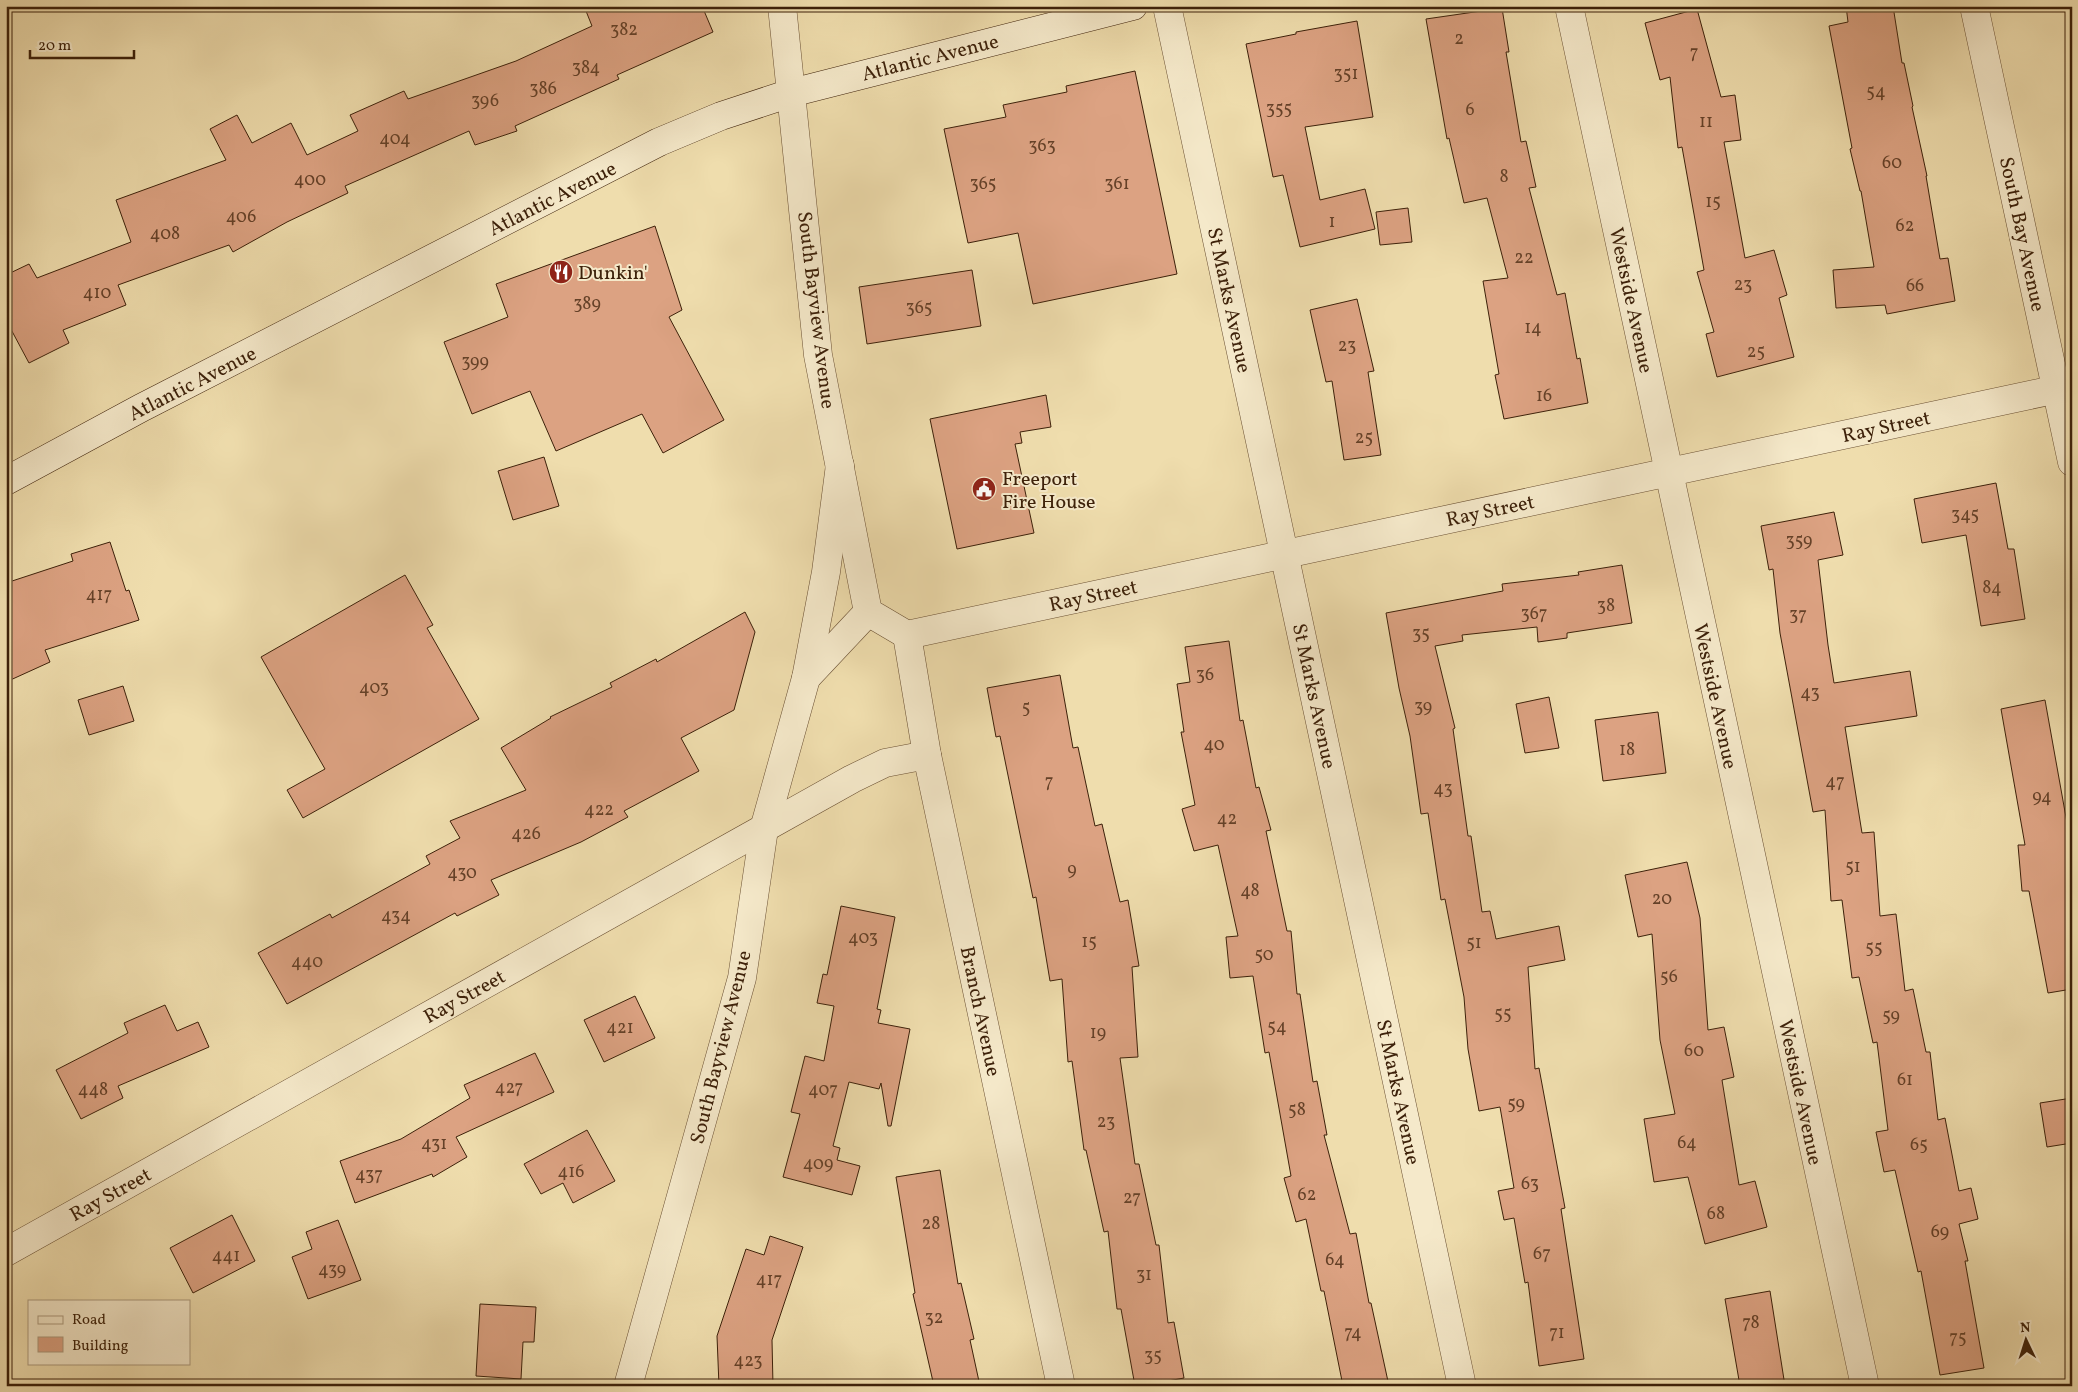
<svg xmlns="http://www.w3.org/2000/svg" width="2078" height="1392" viewBox="0 0 2078 1392" font-family="Vollkorn,serif">
	<style>
		.building { fill: #dca282; stroke: #3d210a }
		.lines { fill: none; stroke-linecap: round; stroke-linejoin: round }
		.street-casing { stroke: #6a5033; stroke-width: 29 }
		.secondary-casing { stroke: #3d210a; stroke-width: 29 }
		.street { stroke: #f5e9ca; stroke-width: 28 }
		.secondary { stroke: #f5e9ca; stroke-width: 28 }
		.labels { text-anchor: middle; stroke-width: 4; stroke-linejoin: round; paint-order: stroke }
		.number-label { font-size: 18px; fill: #654128 }
		.street-label { font-size: 20px; fill: #3d210a; stroke: #f5e9ca }
		.poi-label { font-size: 20px; fill: #3d210a; stroke: #f5e9ca; text-anchor: start }
	</style>
	<rect width="100%" height="100%" fill="#efddad"/>
	<filter id="stains"><feTurbulence type="fractalNoise" baseFrequency=".004" numOctaves="4"/><feColorMatrix values="0 0 0 0 .2 0 0 0 0 .09 0 0 0 0 .02 0 0 0 .5 -.17"/></filter>
	<radialGradient id="worn" r=".72"><stop offset=".6" stop-color="#630" stop-opacity="0"/><stop offset="1" stop-color="#630" stop-opacity=".3"/></radialGradient>
	<g class="building">
		<polygon points="584,6 702,6 713,32 617,75 619,79 515,126 517,131 475,145 469,131 345,186 348,193 287,222 233,252 229,245 118,285 126,305 63,330 69,343 29,363 6,320 6,275 29,264 37,278 131,242 116,200 226,160 210,129 237,115 252,143 291,123 307,155 358,131 350,115 404,91 408,99 516,61 592,26"/>
		<polygon points="1846,6 1893,6 1902,63 1904,63 1913,106 1912,107 1927,176 1926,176 1940,259 1948,258 1955,301 1887,314 1885,305 1836,308 1833,270 1874,267 1861,191 1860,191 1850,149 1852,148 1829,26 1848,22"/>
		<polygon points="1502,8 1509,52 1506,52 1521,142 1526,141 1536,187 1529,188 1557,295 1565,293 1577,359 1580,358 1588,403 1504,419 1495,375 1499,374 1483,281 1508,278 1487,198 1464,203 1449,138 1447,139 1426,19"/>
		<polygon points="1697,9 1721,97 1735,95 1741,140 1724,142 1745,258 1774,250 1787,295 1779,298 1794,357 1717,377 1706,334 1714,332 1697,272 1704,270 1682,147 1678,148 1670,77 1660,80 1645,23"/>
		<polygon points="1357,21 1373,117 1305,127 1320,200 1365,189 1375,229 1300,247 1283,175 1273,177 1246,44 1296,34 1296,32"/>
		<polygon points="1135,71 1177,274 1033,304 1018,233 968,243 944,129 1006,117 1003,105 1067,92 1066,86"/>
		<polygon points="1408,208 1412,242 1380,245 1376,212"/>
		<polygon points="655,226 682,310 669,317 724,420 663,453 642,414 556,451 530,391 472,414 444,342 508,317 496,284"/>
		<polygon points="972,270 981,326 867,344 859,287"/>
		<polygon points="1357,299 1374,371 1368,372 1381,455 1344,460 1332,381 1326,382 1310,310"/>
		<polygon points="1046,395 1051,427 1020,432 1022,443 1015,444 1034,533 957,549 930,419"/>
		<polygon points="544,457 559,506 513,520 498,471"/>
		<polygon points="1996,483 2008,549 2014,549 2025,619 1981,626 1966,535 1922,543 1914,499"/>
		<polygon points="1834,512 1843,555 1818,560 1828,645 1834,683 1910,671 1917,716 1845,727 1862,833 1874,832 1880,916 1896,914 1905,991 1913,989 1926,1052 1930,1052 1938,1120 1945,1118 1959,1191 1971,1188 1978,1219 1959,1224 1968,1261 1965,1261 1984,1368 1940,1375 1921,1271 1918,1272 1895,1170 1884,1172 1876,1132 1888,1130 1877,1042 1873,1043 1859,977 1852,978 1842,900 1831,901 1825,810 1813,812 1780,633 1773,569 1769,570 1761,526"/>
		<polygon points="110,542 126,591 129,590 139,620 45,650 50,662 6,682 6,583 73,561 71,554"/>
		<polygon points="1622,565 1632,623 1567,633 1567,638 1538,642 1537,627 1462,635 1463,641 1435,646 1455,728 1453,729 1468,836 1471,836 1482,912 1490,911 1496,939 1559,926 1565,960 1528,967 1535,1069 1539,1068 1565,1208 1561,1209 1584,1359 1539,1366 1528,1282 1525,1283 1514,1218 1504,1220 1498,1191 1514,1188 1500,1107 1479,1111 1468,1049 1464,997 1445,899 1441,900 1428,813 1421,814 1410,736 1399,688 1386,613 1503,591 1502,584 1579,575 1578,572"/>
		<polygon points="405,575 433,625 427,628 479,719 303,818 287,790 325,769 261,657"/>
		<polygon points="745,612 755,632 734,710 681,738 699,771 624,811 628,817 581,842 491,880 499,895 457,916 455,913 287,1004 258,953 330,914 332,918 430,864 426,856 460,838 450,821 526,790 501,748 551,718 550,717 612,687 610,683 656,659 657,662"/>
		<polygon points="1229,641 1240,721 1243,720 1256,788 1259,787 1271,830 1266,831 1287,931 1291,931 1297,994 1300,994 1313,1082 1317,1081 1327,1135 1324,1135 1350,1234 1356,1233 1369,1303 1371,1303 1389,1386 1343,1386 1324,1291 1321,1291 1306,1219 1296,1222 1284,1178 1291,1176 1269,1052 1265,1053 1253,976 1230,978 1226,937 1238,936 1218,845 1194,851 1182,809 1195,805 1181,732 1184,732 1177,684 1190,682 1185,647"/>
		<polygon points="1060,675 1073,748 1078,747 1095,826 1102,824 1120,902 1128,900 1139,966 1132,967 1138,1057 1120,1058 1135,1164 1139,1164 1156,1245 1159,1245 1168,1323 1174,1322 1184,1378 1141,1386 1135,1386 1121,1309 1117,1309 1108,1231 1104,1232 1086,1150 1084,1150 1072,1061 1068,1062 1062,979 1050,981 1036,897 1033,898 1000,736 996,737 987,688"/>
		<polygon points="123,686 134,721 89,735 78,700"/>
		<polygon points="1549,697 1559,748 1525,753 1516,704"/>
		<polygon points="2045,700 2072,851 2072,989 2048,993 2029,891 2022,891 2018,845 2025,845 2001,709"/>
		<polygon points="1658,712 1666,773 1603,781 1595,720"/>
		<polygon points="1687,862 1700,918 1708,1030 1724,1027 1734,1077 1722,1080 1739,1185 1755,1181 1767,1227 1705,1244 1688,1177 1654,1182 1644,1119 1675,1114 1660,1040 1652,934 1638,937 1625,875"/>
		<polygon points="841,906 895,917 877,1009 881,1010 878,1023 910,1029 891,1126 888,1126 881,1083 879,1089 849,1082 833,1146 840,1148 837,1160 860,1166 852,1195 783,1177 800,1114 791,1112 805,1056 824,1061 834,1006 817,1003 823,974 827,975"/>
		<polygon points="635,996 655,1038 604,1062 584,1020"/>
		<polygon points="165,1005 177,1031 198,1022 209,1047 118,1086 123,1098 81,1119 56,1070 128,1033 124,1023"/>
		<polygon points="535,1053 554,1092 456,1137 467,1157 433,1177 432,1174 355,1203 340,1161 401,1139 470,1098 464,1085"/>
		<polygon points="2072,1098 2072,1143 2047,1147 2040,1103"/>
		<polygon points="587,1130 615,1181 573,1203 563,1183 541,1194 524,1164"/>
		<polygon points="940,1170 958,1284 961,1283 974,1339 970,1340 980,1386 934,1386 913,1294 915,1293 896,1177"/>
		<polygon points="232,1215 255,1261 193,1293 170,1248"/>
		<polygon points="338,1220 361,1280 308,1299 292,1257 312,1249 306,1232"/>
		<polygon points="770,1236 803,1247 772,1340 773,1386 719,1386 717,1336 746,1249 764,1255"/>
		<polygon points="1770,1291 1785,1386 1740,1386 1725,1299"/>
		<polygon points="480,1304 536,1307 534,1342 523,1342 521,1379 476,1376"/>
	</g>
	<g class="lines">
		<g class="street-casing">
			<g id="street">
				<polyline points="782,6 818,355 868,612 907,635"/>
				<polyline points="1167,6 1462,1386"/>
				<polyline points="1569,6 1865,1386"/>
				<polyline points="1974,6 2072,462"/>
				<polyline points="907,635 2072,386"/>
				<polyline points="907,635 927,755 1061,1386"/>
				<polyline points="806,678 868,612"/>
				<polyline points="6,1252 852,779 885,763 927,755"/>
				<polyline points="628,1386 742,978 764,829 806,678 826,572 840,465"/>
			</g>
		</g>
		<g class="secondary-casing">
			<polyline id="secondary" points="6,481 141,408 659,142 721,116 791,93 1133,6"/>
		</g>
		<use href="#street" class="street"/>
		<use href="#secondary" class="secondary"/>
	</g>
	<defs>
		<g id="restaurant-disc" transform="scale(1.25)"><circle r="9.5" fill="#8f2418" stroke="#f5e9ca"/><path d="M-5-6h1v4h1v-4h1v4h1v-4h1v5L-1.5 .5V6h-2V.5L-5-1ZM5-6V6H3V1.5H1.5Q1.5-4 5-6Z" fill="#fff"/></g>
		<g id="civic-disc" transform="scale(1.25)"><circle r="9.5" fill="#8f2418" stroke="#f5e9ca"/><path d="M-.6-6.5H3V-4.5H.6V-3L4-1V1h2V6H-6V1h2V-1L-.6-3ZM-1.2 2.5V6h2.4V2.5Z" fill="#fff"/></g>
	</defs>
	<g fill-rule="evenodd">
		<use href="#restaurant-disc" x="561" y="272"/>
		<use href="#civic-disc" x="984" y="489"/>
	</g>
	<g class="labels">
		<g class="number-label">
			<text x="624" y="35">382</text>
			<text x="1459" y="44">2</text>
			<text x="1694" y="58">7</text>
			<text x="586" y="73">384</text>
			<text x="1346" y="79">351</text>
			<text x="543" y="94">386</text>
			<text x="1876" y="97">54</text>
			<text x="485" y="106">396</text>
			<text x="1279" y="114">355</text>
			<text x="1470" y="115">6</text>
			<text x="1706" y="127">11</text>
			<text x="395" y="144">404</text>
			<text x="1042" y="151">363</text>
			<text x="1892" y="168">60</text>
			<text x="1504" y="182">8</text>
			<text x="310" y="185">400</text>
			<text x="983" y="189">365</text>
			<text x="1117" y="189">361</text>
			<text x="1713" y="207">15</text>
			<text x="241" y="222">406</text>
			<text x="1332" y="227">1</text>
			<text x="1905" y="231">62</text>
			<text x="165" y="239">408</text>
			<text x="1524" y="263">22</text>
			<text x="1743" y="290">23</text>
			<text x="1915" y="291">66</text>
			<text x="97" y="298">410</text>
			<text x="587" y="309">389</text>
			<text x="919" y="313">365</text>
			<text x="1533" y="333">14</text>
			<text x="1347" y="351">23</text>
			<text x="1756" y="357">25</text>
			<text x="475" y="367">399</text>
			<text x="1544" y="401">16</text>
			<text x="1364" y="443">25</text>
			<text x="1965" y="520">345</text>
			<text x="1799" y="546">359</text>
			<text x="1992" y="593">84</text>
			<text x="99" y="600">417</text>
			<text x="1606" y="611">38</text>
			<text x="1534" y="619">367</text>
			<text x="1798" y="620">37</text>
			<text x="1421" y="639">35</text>
			<text x="1205" y="680">36</text>
			<text x="374" y="693">403</text>
			<text x="1810" y="698">43</text>
			<text x="1423" y="712">39</text>
			<text x="1026" y="713">5</text>
			<text x="1214" y="750">40</text>
			<text x="1627" y="755">18</text>
			<text x="1049" y="787">7</text>
			<text x="1835" y="787">47</text>
			<text x="1443" y="794">43</text>
			<text x="2042" y="802">94</text>
			<text x="599" y="815">422</text>
			<text x="1227" y="824">42</text>
			<text x="526" y="839">426</text>
			<text x="1853" y="872">51</text>
			<text x="1072" y="875">9</text>
			<text x="462" y="878">430</text>
			<text x="1250" y="896">48</text>
			<text x="1662" y="904">20</text>
			<text x="396" y="921">434</text>
			<text x="863" y="943">403</text>
			<text x="1089" y="947">15</text>
			<text x="1474" y="948">51</text>
			<text x="1874" y="953">55</text>
			<text x="1264" y="960">50</text>
			<text x="307" y="967">440</text>
			<text x="1669" y="982">56</text>
			<text x="1503" y="1019">55</text>
			<text x="1891" y="1021">59</text>
			<text x="1277" y="1032">54</text>
			<text x="620" y="1033">421</text>
			<text x="1098" y="1038">19</text>
			<text x="1694" y="1056">60</text>
			<text x="1905" y="1085">61</text>
			<text x="509" y="1093">427</text>
			<text x="93" y="1095">448</text>
			<text x="823" y="1095">407</text>
			<text x="1516" y="1109">59</text>
			<text x="1297" y="1115">58</text>
			<text x="1106" y="1127">23</text>
			<text x="1687" y="1148">64</text>
			<text x="434" y="1149">431</text>
			<text x="1919" y="1150">65</text>
			<text x="818" y="1169">409</text>
			<text x="571" y="1177">416</text>
			<text x="369" y="1180">437</text>
			<text x="1530" y="1189">63</text>
			<text x="1307" y="1200">62</text>
			<text x="1132" y="1203">27</text>
			<text x="1716" y="1219">68</text>
			<text x="931" y="1229">28</text>
			<text x="1940" y="1237">69</text>
			<text x="1542" y="1259">67</text>
			<text x="226" y="1261">441</text>
			<text x="1335" y="1265">64</text>
			<text x="332" y="1275">439</text>
			<text x="1144" y="1280">31</text>
			<text x="769" y="1285">417</text>
			<text x="934" y="1323">32</text>
			<text x="1751" y="1328">78</text>
			<text x="1353" y="1338">74</text>
			<text x="1557" y="1338">71</text>
			<text x="1958" y="1343">75</text>
			<text x="1153" y="1361">35</text>
			<text x="748" y="1366">423</text>
		</g>
		<g class="street-label">
			<text transform="translate(930 57) rotate(-14)" y="7">Atlantic Avenue</text>
			<text transform="translate(552 198) rotate(-27)" y="7">Atlantic Avenue</text>
			<text transform="translate(2023 234) rotate(78)" y="7">South Bay Avenue</text>
			<text transform="translate(1230 300) rotate(78)" y="7">St Marks Avenue</text>
			<text transform="translate(1632 300) rotate(78)" y="7">Westside Avenue</text>
			<text transform="translate(817 310) rotate(83)" y="7">South Bayview Avenue</text>
			<text transform="translate(192 383) rotate(-27)" y="7">Atlantic Avenue</text>
			<text transform="translate(1886 426) rotate(-12)" y="7">Ray Street</text>
			<text transform="translate(1490 510) rotate(-12)" y="7">Ray Street</text>
			<text transform="translate(1093 595) rotate(-12)" y="7">Ray Street</text>
			<text transform="translate(1315 696) rotate(78)" y="7">St Marks Avenue</text>
			<text transform="translate(1716 696) rotate(78)" y="7">Westside Avenue</text>
			<text transform="translate(464 996) rotate(-29)" y="7">Ray Street</text>
			<text transform="translate(981 1011) rotate(78)" y="7">Branch Avenue</text>
			<text transform="translate(720 1047) rotate(-76)" y="7">South Bayview Avenue</text>
			<text transform="translate(1399 1092) rotate(78)" y="7">St Marks Avenue</text>
			<text transform="translate(1801 1092) rotate(78)" y="7">Westside Avenue</text>
			<text transform="translate(110 1194) rotate(-29)" y="7">Ray Street</text>
		</g>
		<g class="poi-label">
			<text x="578" y="279">Dunkin'</text>
			<text x="1002" y="485">Freeport<tspan x="1002" dy="23">Fire House</tspan></text>
		</g>
	</g>
	<rect width="2078" height="1392" fill="none" stroke="#efddad" stroke-width="25"/>
	<rect x="8" y="8" width="2063" height="1377" fill="none" stroke="#3d210a" stroke-width="2.5"/>
	<rect x="12" y="12" width="2053" height="1367" fill="none" stroke="#3d210a"/>
	<rect x="28" y="1300" width="162" height="65" fill="#f5e9ca" stroke="#ab997d"/>
	<rect x="38" y="1316" width="25" height="8" fill="#f5e9ca" stroke="#ab997d"/>
	<text x="72" y="1324" font-size="15" fill="#3d210a">Road</text>
	<rect x="38" y="1337" width="25" height="15" fill="#dca282" stroke="#ab997d"/>
	<text x="72" y="1350" font-size="15" fill="#3d210a">Building</text>
	<g transform="translate(2026 1340) rotate(356)" stroke="#f5e9ca" stroke-width="4" paint-order="stroke">
	<path d="M0-4L9 19L0 12L-9 19Z" fill="#3d210a"/>
	<text y="-8" font-size="14" font-weight="bold" text-anchor="middle" fill="#3d210a">N</text>
	</g>
	<path d="M30 50v8h104v-8" fill="none" stroke="#3d210a" stroke-width="2.5"/>
	<text x="38" y="50" font-size="15" fill="#3d210a" stroke="#f5e9ca" stroke-width="4" paint-order="stroke">20 m</text>
	<rect width="100%" height="100%" filter="url(#stains)"/>
	<rect width="100%" height="100%" fill="url(#worn)"/>
</svg>
